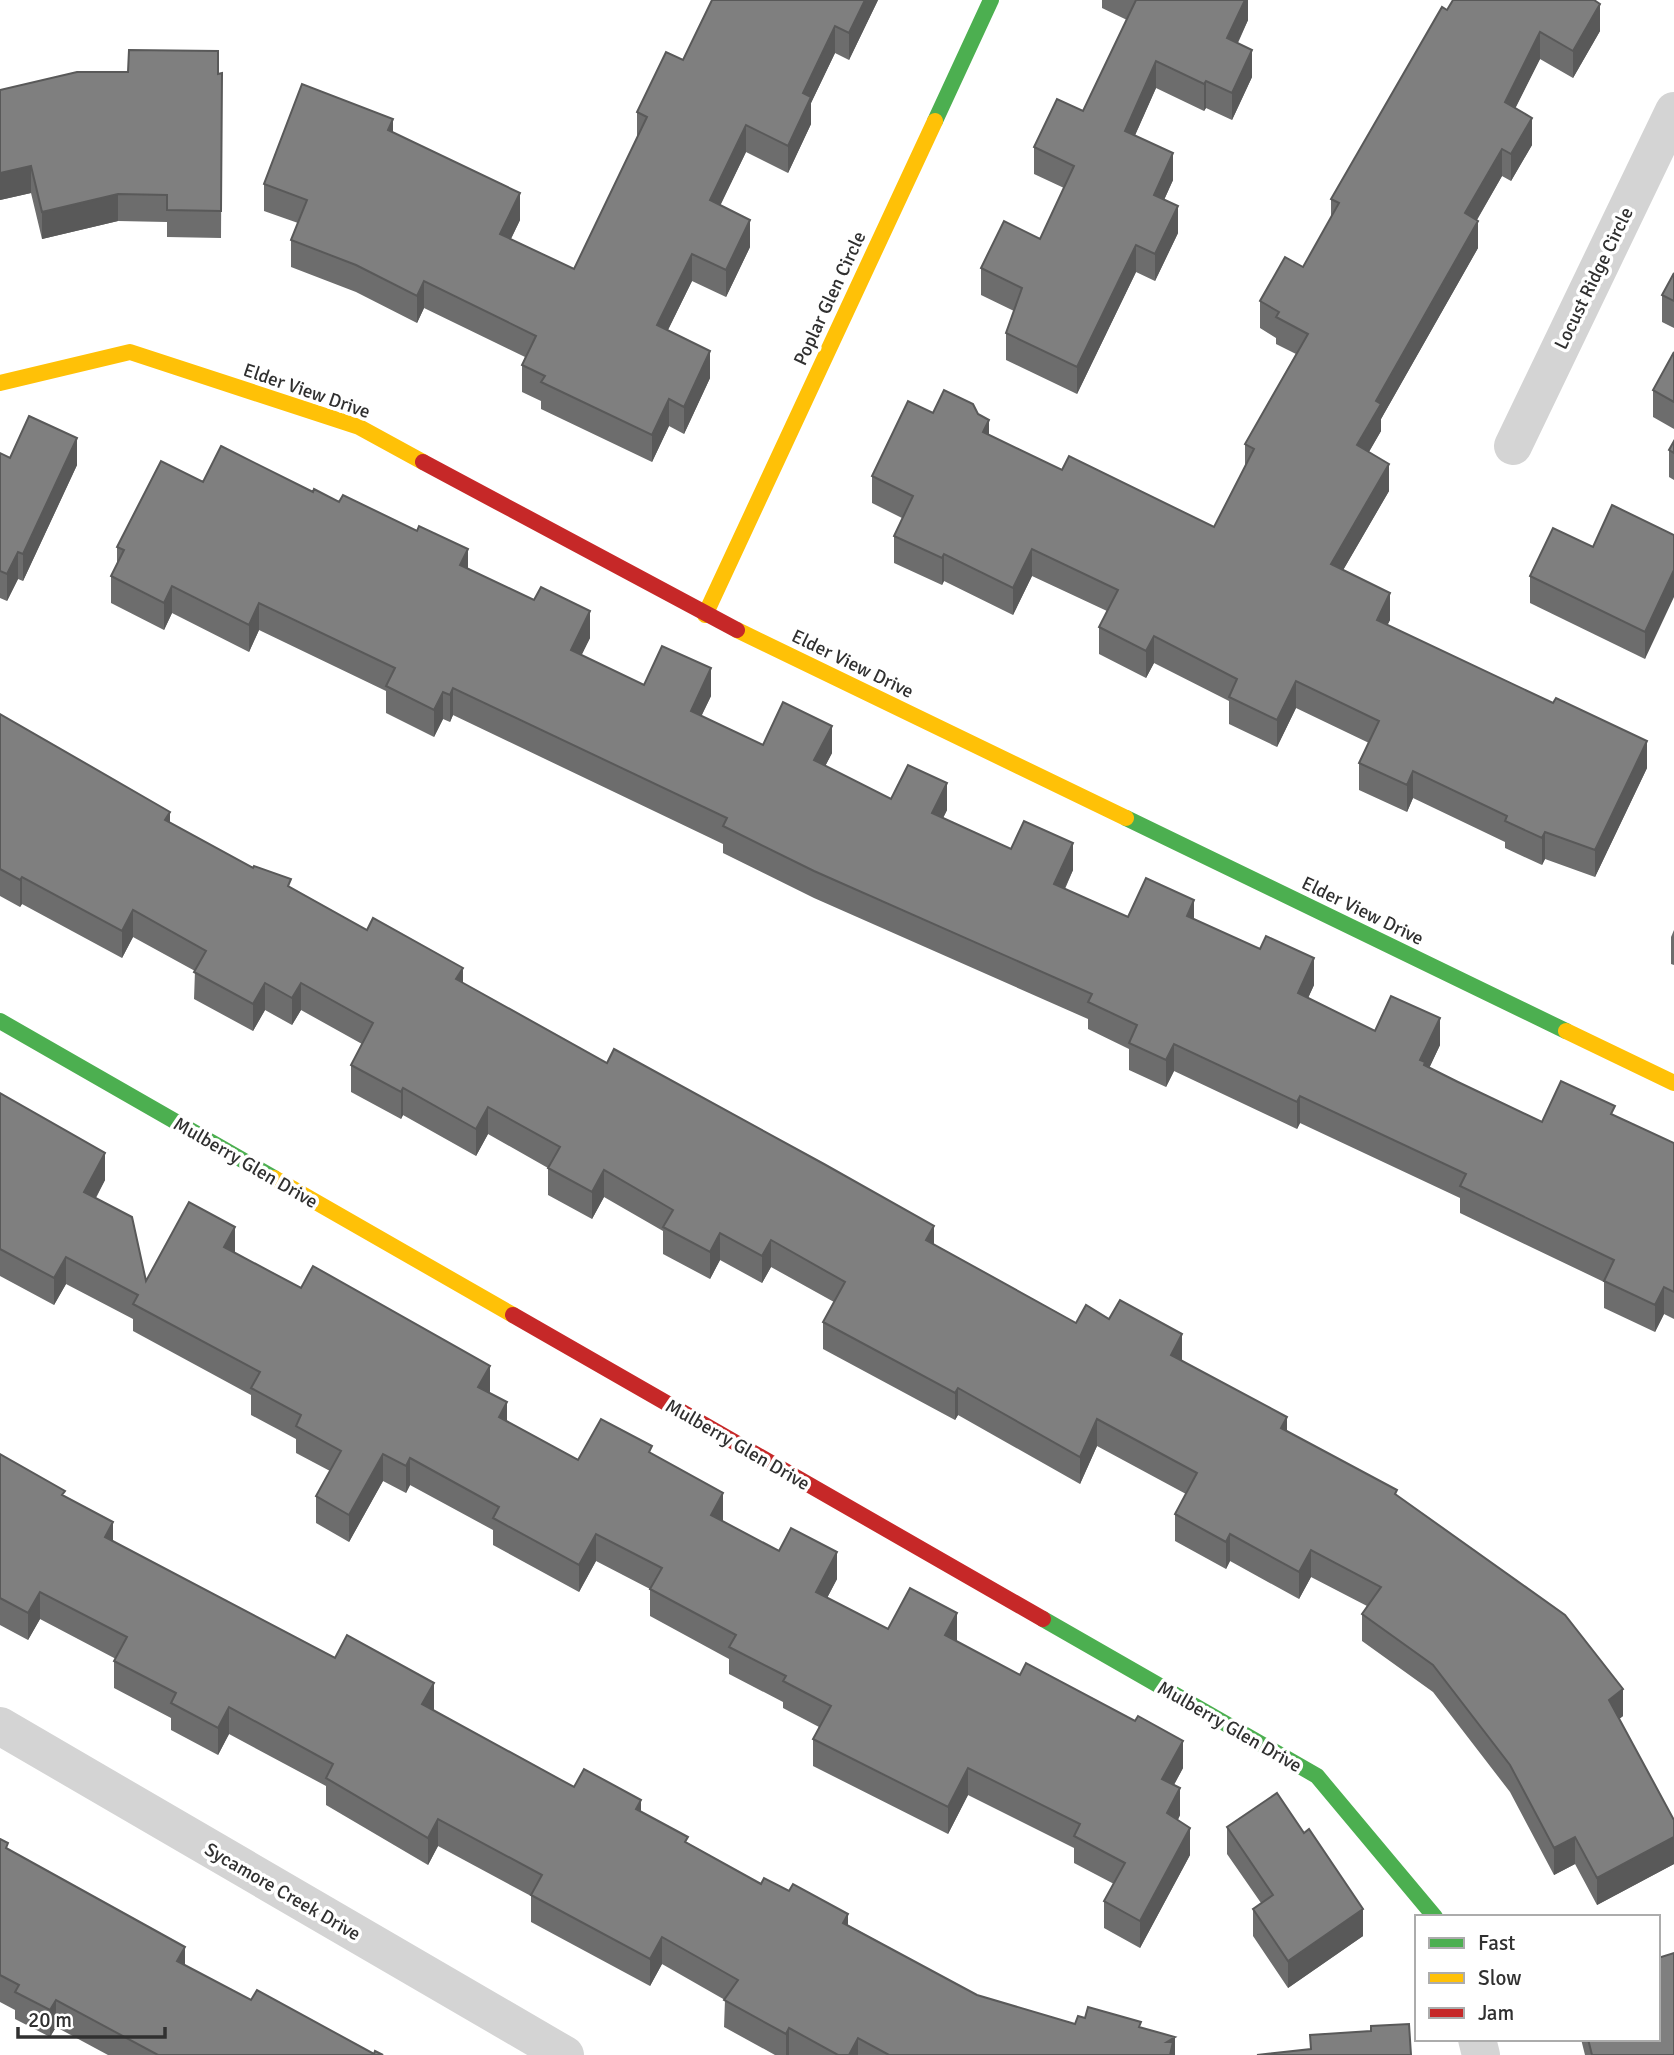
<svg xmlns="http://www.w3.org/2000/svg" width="1674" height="2055" viewBox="0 0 1674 2055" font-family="Signika,sans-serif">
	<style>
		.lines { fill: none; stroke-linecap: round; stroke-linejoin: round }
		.street { stroke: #d4d4d4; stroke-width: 38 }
		.fast { stroke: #4caf50; stroke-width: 16 }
		.slow { stroke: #ffc107; stroke-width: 16 }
		.jam { stroke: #c62828; stroke-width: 16 }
		.wall { fill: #6d6d6d }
		.shaded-wall { fill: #595959 }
		.building { fill: #7f7f7f; stroke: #595959; stroke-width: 2 }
		.labels { text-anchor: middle; stroke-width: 7; stroke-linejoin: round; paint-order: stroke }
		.street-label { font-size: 19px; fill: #303030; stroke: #fff }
	</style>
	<rect width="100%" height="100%" fill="#fff"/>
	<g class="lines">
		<g class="street">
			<polyline points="1513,446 1674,111"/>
			<polyline points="0,1726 565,2055"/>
			<polyline points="1477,2039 1481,2055"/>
		</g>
		<g class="fast">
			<polyline points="935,121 991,0"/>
			<polyline points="1126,818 1566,1031"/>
			<polyline points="0,1021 274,1178"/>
			<polyline points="1043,1619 1317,1776 1435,1917"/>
		</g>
		<g class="slow">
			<polyline points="0,383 130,352 359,427 423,462"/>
			<polyline points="705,615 935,121"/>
			<polyline points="737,630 1126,818"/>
			<polyline points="1566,1031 1674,1083"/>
			<polyline points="274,1178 513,1315"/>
		</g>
		<g class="jam">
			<polyline points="423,462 737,630"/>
			<polyline points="513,1315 1043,1619"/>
		</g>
	</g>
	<g class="wall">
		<polygon points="712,0 878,0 849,60 835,53 811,103 811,124 788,173 746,152 720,205 750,247 726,297 692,281 668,330 710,378 684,434 669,426 652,462 541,409 541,401 522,392 522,365 525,357 424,308 417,323 356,292 291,267 291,240 298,223 264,211 264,184 393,132 520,220 511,239 574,269 637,138 637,112 683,60"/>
		<polygon points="1102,0 1248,0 1248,20 1238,43 1252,77 1232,120 1206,108 1204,111 1156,88 1135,135 1173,180 1164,200 1178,233 1155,281 1136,272 1077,394 1006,360 1006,333 1014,311 981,295 981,268 1040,239 1064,188 1034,174 1034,147 1083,111 1127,20 1102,8"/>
		<polygon points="1447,10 1600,31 1573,78 1540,59 1515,108 1532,145 1511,181 1502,176 1477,220 1478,248 1381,419 1381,431 1369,452 1389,491 1343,570 1390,620 1387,625 1647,768 1595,877 1545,859 1542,865 1505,848 1505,842 1413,798 1407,812 1359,790 1359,763 1369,743 1296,708 1277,747 1229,724 1229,701 1154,663 1146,678 1099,654 1099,627 1107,611 1032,576 1013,615 944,581 942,585 894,563 894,536 902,518 872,503 872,476 933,413 978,414 989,435 1062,470 1214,527 1245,466 1245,444 1296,354 1276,344 1276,338 1260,328 1260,301 1303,267 1331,217 1331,199"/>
		<polygon points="222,73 221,238 167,237 167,222 118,221 42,239 31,193 0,200 0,90"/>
		<polygon points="1674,273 1674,328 1662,322 1662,295"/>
		<polygon points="1674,352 1674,429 1653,417 1653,390"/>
		<polygon points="1674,441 1674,480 1669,477 1669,450"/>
		<polygon points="0,453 10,458 77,465 23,581 18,579 7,601 0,598"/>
		<polygon points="203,482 468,568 590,638 581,655 644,685 711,696 701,716 763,745 832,753 825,766 891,799 947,810 943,818 1011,849 1073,870 1065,889 1128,917 1194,919 1314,985 1308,998 1375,1031 1440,1045 1429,1068 1542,1122 1615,1116 1674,1143 1674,1319 1664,1314 1655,1332 1604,1308 1604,1282 1460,1213 1460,1198 1300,1123 1297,1129 1174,1071 1166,1087 1129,1070 1129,1049 1088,1029 1088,1019 814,898 723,853 723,844 453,715 450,722 443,719 434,737 386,713 386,691 259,630 249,652 172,613 164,630 111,603 111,576 117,563 117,547"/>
		<polygon points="1674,535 1645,659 1530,603 1530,576 1593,547"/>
		<polygon points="0,714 170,823 291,888 1076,1323 1182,1361 1287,1431 1397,1495 1623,1716 1619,1719 1674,1820 1674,1864 1597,1905 1575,1864 1554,1875 1510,1792 1433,1692 1362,1641 1362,1614 1367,1606 1311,1577 1299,1599 1230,1561 1226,1569 1175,1541 1175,1514 1186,1494 1097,1446 1080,1484 958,1415 955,1420 823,1349 823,1322 834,1302 771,1267 762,1283 720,1260 710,1279 663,1254 663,1231 604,1197 592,1219 548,1195 548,1168 488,1134 476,1156 403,1115 401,1119 351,1092 351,1065 362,1044 301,1010 292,1025 265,1010 253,1031 194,999 195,971 133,937 122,958 22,904 20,907 0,896"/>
		<polygon points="1674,930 1674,965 1671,964 1671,937"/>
		<polygon points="0,1093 105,1180 96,1198 146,1281 235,1253 490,1393 507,1422 578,1460 652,1453 723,1521 779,1551 837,1579 827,1598 888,1629 957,1640 956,1641 1183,1768 1174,1785 1180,1815 1178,1820 1190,1855 1140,1948 1104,1928 1104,1901 1114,1884 1074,1863 1074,1848 968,1795 948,1834 813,1766 813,1739 819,1727 783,1708 783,1702 729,1674 729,1659 650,1616 650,1589 596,1561 579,1592 493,1545 493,1530 410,1485 406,1493 383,1481 349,1542 316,1523 316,1496 330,1471 296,1453 296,1439 251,1415 251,1395 133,1331 133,1319 66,1284 54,1305 0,1276"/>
		<polygon points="0,1454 65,1497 113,1541 434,1710 433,1710 574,1787 641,1812 688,1843 761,1884 848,1925 977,1995 1075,2024 1085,2018 1141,2028 1175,2055 775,2055 724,2027 725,2000 662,1964 650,1986 531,1922 531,1896 438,1846 428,1865 326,1805 326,1786 229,1734 218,1755 171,1730 171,1718 114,1688 114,1661 116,1659 40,1619 28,1640 0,1625"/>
		<polygon points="1227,1827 1363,1936 1288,1988 1253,1936 1253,1909 1261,1903 1227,1854"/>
		<polygon points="0,1839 8,1849 185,1965 251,2000 374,2054 383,2055 108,2055 56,2027 50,2037 15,2019 15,2010 0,2002"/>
		<polygon points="1581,2039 1658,2039 1674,2055 1585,2055"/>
	</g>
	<g class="shaded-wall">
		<polygon points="865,0 878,0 849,60 849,33"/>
		<polygon points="1239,0 1248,0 1248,20 1227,65 1227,38"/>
		<polygon points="1600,4 1600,31 1573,78 1573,51"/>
		<polygon points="835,26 835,53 811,103 811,124 788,173 788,146 803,93"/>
		<polygon points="1540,32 1540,59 1505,129 1505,102"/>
		<polygon points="1252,50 1252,77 1232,120 1232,93"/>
		<polygon points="1156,61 1156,88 1125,158 1125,131"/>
		<polygon points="1206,81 1206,108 1204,111 1204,84"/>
		<polygon points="1532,118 1532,145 1511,181 1511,154"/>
		<polygon points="393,119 393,146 388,130"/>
		<polygon points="746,125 746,152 710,227 710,200"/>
		<polygon points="1502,149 1502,176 1465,240 1465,213"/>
		<polygon points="1173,153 1173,180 1154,222 1154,195"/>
		<polygon points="31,166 31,193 0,200 0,173"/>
		<polygon points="520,193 520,220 500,261 500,234"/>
		<polygon points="118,194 118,221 42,239 42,212"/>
		<polygon points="1178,206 1178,233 1155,281 1155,254"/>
		<polygon points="750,220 750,247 726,297 726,270"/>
		<polygon points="1478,221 1478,248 1381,419 1381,431 1357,472 1357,445 1376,401"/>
		<polygon points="1136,245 1136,272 1077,394 1077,367"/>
		<polygon points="692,254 692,281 657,352 657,325"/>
		<polygon points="424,281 424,308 417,323 417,296"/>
		<polygon points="710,351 710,378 684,434 684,407"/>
		<polygon points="669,399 669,426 652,462 652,435"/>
		<polygon points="989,420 989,447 983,432"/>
		<polygon points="77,438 77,465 23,581 23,554"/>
		<polygon points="1389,464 1389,491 1331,591 1331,564"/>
		<polygon points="468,549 468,576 460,565"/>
		<polygon points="1032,549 1032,576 1013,615 1013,588"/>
		<polygon points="18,552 18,579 7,601 7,574"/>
		<polygon points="944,554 944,581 942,585 942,558"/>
		<polygon points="1674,570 1674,597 1645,659 1645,632"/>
		<polygon points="172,586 172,613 164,630 164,603"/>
		<polygon points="1390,593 1390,620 1377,647 1377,620"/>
		<polygon points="259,603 259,630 249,652 249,625"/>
		<polygon points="590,611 590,638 571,677 571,650"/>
		<polygon points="1154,636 1154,663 1146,678 1146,651"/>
		<polygon points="711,668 711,696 691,738 691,711"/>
		<polygon points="1296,681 1296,708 1277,747 1277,720"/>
		<polygon points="453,688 453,715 450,722 450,695"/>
		<polygon points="443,692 443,719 434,737 434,710"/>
		<polygon points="832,726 832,753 814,788 814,760"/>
		<polygon points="1647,741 1647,768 1595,877 1595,850"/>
		<polygon points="1413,771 1413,798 1407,812 1407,785"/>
		<polygon points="947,783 947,810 932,840 932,813"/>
		<polygon points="170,812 170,839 165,820"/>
		<polygon points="1545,832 1545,859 1542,865 1542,838"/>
		<polygon points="1073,843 1073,870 1054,911 1054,884"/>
		<polygon points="22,877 22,904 20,907 20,880"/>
		<polygon points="1194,900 1194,927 1187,916"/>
		<polygon points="133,910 133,937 122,958 122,931"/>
		<polygon points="1314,958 1314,985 1298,1020 1298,993"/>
		<polygon points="463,968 463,995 456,979"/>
		<polygon points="265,983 265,1010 253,1031 253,1004"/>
		<polygon points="301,983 301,1010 292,1025 292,998"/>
		<polygon points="1440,1018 1440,1045 1425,1077 1420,1060"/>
		<polygon points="1174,1044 1174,1071 1166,1087 1166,1060"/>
		<polygon points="403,1088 403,1115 401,1119 401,1092"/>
		<polygon points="1300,1096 1300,1123 1297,1129 1297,1102"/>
		<polygon points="488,1107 488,1134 476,1156 476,1129"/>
		<polygon points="105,1153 105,1180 84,1219 84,1192"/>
		<polygon points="604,1170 604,1197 592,1219 592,1192"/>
		<polygon points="934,1226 934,1253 926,1240"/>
		<polygon points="235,1227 235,1254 224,1247"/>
		<polygon points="720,1233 720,1260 710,1279 710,1252"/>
		<polygon points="771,1240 771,1267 762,1283 762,1256"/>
		<polygon points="66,1257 66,1284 54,1305 54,1278"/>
		<polygon points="1664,1287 1664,1314 1655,1332 1655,1305"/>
		<polygon points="1182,1334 1182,1361 1171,1355"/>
		<polygon points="490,1366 490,1393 478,1387"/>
		<polygon points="958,1388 958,1415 955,1420 955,1393"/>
		<polygon points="507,1402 507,1429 499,1417"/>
		<polygon points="1287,1417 1287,1444 1281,1428"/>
		<polygon points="1097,1419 1097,1446 1080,1484 1080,1457"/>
		<polygon points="383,1454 383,1481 349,1542 349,1515"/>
		<polygon points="410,1458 410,1485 406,1493 406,1466"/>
		<polygon points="723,1493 723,1520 711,1542 711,1515"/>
		<polygon points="113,1522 113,1549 105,1537"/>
		<polygon points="596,1534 596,1561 579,1592 579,1565"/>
		<polygon points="1230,1534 1230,1561 1226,1569 1226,1542"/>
		<polygon points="1311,1550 1311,1577 1299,1599 1299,1572"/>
		<polygon points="837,1552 837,1579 816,1619 816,1592"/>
		<polygon points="40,1592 40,1619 28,1640 28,1613"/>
		<polygon points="957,1613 957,1640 945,1662 945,1635"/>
		<polygon points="434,1683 434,1710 422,1731 422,1704"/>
		<polygon points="1623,1689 1623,1716 1609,1727 1609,1700"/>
		<polygon points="229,1707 229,1734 218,1755 218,1728"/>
		<polygon points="1183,1741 1183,1768 1162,1806 1162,1779"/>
		<polygon points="968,1768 968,1795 948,1834 948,1807"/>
		<polygon points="1180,1788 1180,1815 1167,1840 1167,1813"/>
		<polygon points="641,1800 641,1827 636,1809"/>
		<polygon points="438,1819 438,1846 428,1865 428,1838"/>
		<polygon points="1190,1828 1190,1855 1140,1948 1140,1921"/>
		<polygon points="1575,1837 1575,1864 1554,1875 1554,1848"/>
		<polygon points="1674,1837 1674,1864 1597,1905 1597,1878"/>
		<polygon points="1363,1909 1363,1936 1288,1988 1288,1961"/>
		<polygon points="848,1914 848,1941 843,1923"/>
		<polygon points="662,1937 662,1964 650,1986 650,1959"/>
		<polygon points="185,1947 185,1974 177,1961"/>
		<polygon points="56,2000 56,2027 50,2037 50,2010"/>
		<polygon points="789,2028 789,2055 786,2055 786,2034"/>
		<polygon points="1175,2037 1175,2055 1167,2055 1167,2042"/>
		<polygon points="858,2038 858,2055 849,2055"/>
	</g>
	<g class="building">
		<polygon points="712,0 865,0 849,33 835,26 803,93 811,97 788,146 746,125 710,200 750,220 726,270 692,254 657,325 710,351 684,407 669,399 652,435 541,382 545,376 522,365 536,336 424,281 417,296 356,265 291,240 307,200 264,184 302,84 393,119 388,130 520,193 500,234 574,269 647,117 637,112 666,52 683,60"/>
		<polygon points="1136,0 1245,0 1227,38 1252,50 1232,93 1206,81 1204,84 1156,61 1125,131 1173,153 1154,195 1178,206 1155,254 1136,245 1077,367 1006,333 1022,288 981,268 1004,221 1040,239 1074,166 1034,147 1057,99 1083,111"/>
		<polygon points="1453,0 1594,0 1600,4 1573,51 1540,32 1505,102 1532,118 1511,154 1502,149 1465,213 1478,221 1376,401 1381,404 1357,445 1389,464 1331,564 1390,593 1377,620 1553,703 1556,698 1647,741 1595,850 1545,832 1542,838 1505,821 1507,816 1413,771 1407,785 1359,763 1379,721 1296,681 1277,720 1229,697 1237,679 1154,636 1146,651 1099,627 1118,590 1032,549 1013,588 944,554 942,558 894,536 913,496 872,476 908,401 933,413 944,390 973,404 978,414 989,420 983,432 1062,470 1069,456 1214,527 1254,449 1245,444 1308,334 1276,317 1279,312 1260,301 1285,257 1303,267 1339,203 1331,199 1442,7 1447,10"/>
		<polygon points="129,50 218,51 218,74 222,73 221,211 167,210 167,195 118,194 42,212 31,166 0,173 0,90 77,72 128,72"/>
		<polygon points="1674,273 1674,301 1662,295"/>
		<polygon points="1674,352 1674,402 1653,390"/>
		<polygon points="29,416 77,438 23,554 18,552 7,574 0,571 0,453 10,458"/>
		<polygon points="1674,441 1674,453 1669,450"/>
		<polygon points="221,446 313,492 314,489 339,502 343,495 417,531 419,526 468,549 460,565 534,600 541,587 590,611 571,650 644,685 662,646 711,668 691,711 763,745 783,702 832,726 814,760 891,799 908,765 947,783 932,813 1011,849 1024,821 1073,843 1054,884 1128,917 1146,878 1194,900 1187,916 1260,949 1266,936 1314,958 1298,993 1375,1031 1391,996 1440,1018 1420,1060 1425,1062 1424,1065 1458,1082 1542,1122 1561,1081 1615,1106 1611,1114 1674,1143 1674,1292 1664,1287 1655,1305 1604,1281 1614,1260 1460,1186 1466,1174 1300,1096 1297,1102 1174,1044 1166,1060 1129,1043 1137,1025 1088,1002 1092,994 814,871 723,826 727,818 453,688 450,695 443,692 434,710 386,686 395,668 259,603 249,625 172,586 164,603 111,576 124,550 117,547 161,461 203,482"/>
		<polygon points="1612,505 1674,535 1674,570 1645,632 1530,576 1553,528 1593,547"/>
		<polygon points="0,714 170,812 165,820 253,868 254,866 291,879 288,886 367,930 373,918 463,968 456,979 607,1063 614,1049 824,1164 934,1226 926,1240 1076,1323 1086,1305 1109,1319 1120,1300 1182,1334 1171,1355 1287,1417 1281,1428 1397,1490 1395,1494 1565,1615 1623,1689 1609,1700 1674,1820 1674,1837 1597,1878 1575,1837 1554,1848 1510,1765 1433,1665 1362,1614 1381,1587 1311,1550 1299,1572 1230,1534 1226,1542 1175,1514 1197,1473 1097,1419 1080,1457 958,1388 955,1393 823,1322 845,1282 771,1240 762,1256 720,1233 710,1252 663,1227 673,1210 604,1170 592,1192 548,1168 560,1147 488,1107 476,1129 403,1088 401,1092 351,1065 373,1023 301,983 292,998 265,983 253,1004 194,972 206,951 133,910 122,931 22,877 20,880 0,869"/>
		<polygon points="0,1093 105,1153 84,1192 132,1217 146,1281 189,1202 235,1227 224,1247 301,1288 313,1266 490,1366 478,1387 507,1402 499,1417 578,1460 601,1419 652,1446 649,1452 723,1493 711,1515 779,1551 791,1528 837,1552 816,1592 888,1629 910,1588 957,1613 945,1635 1020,1675 1026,1663 1135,1721 1138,1716 1183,1741 1162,1779 1180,1788 1167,1813 1190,1828 1140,1921 1104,1901 1125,1863 1074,1836 1080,1824 968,1768 948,1807 813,1739 831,1706 783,1681 786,1676 729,1647 736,1635 650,1589 662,1568 596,1534 579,1565 493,1518 499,1507 410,1458 406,1466 383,1454 349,1515 316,1496 341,1451 296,1426 301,1415 251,1388 260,1372 133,1304 138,1295 66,1257 54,1278 0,1249"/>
		<polygon points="0,1454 65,1491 62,1495 113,1522 105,1537 335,1658 347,1635 434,1683 422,1704 574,1787 584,1769 641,1800 636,1809 688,1837 685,1842 761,1884 764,1878 789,1891 793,1884 848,1914 843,1923 977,1995 1075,2024 1078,2016 1085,2018 1088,2007 1141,2022 1139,2027 1175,2037 1167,2042 1173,2042 1170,2055 889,2055 858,2038 849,2055 838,2055 789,2028 786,2034 724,2000 738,1980 662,1937 650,1959 531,1895 542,1875 438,1819 428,1838 326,1778 333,1764 229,1707 218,1728 171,1703 176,1693 114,1661 127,1637 40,1592 28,1613 0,1598"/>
		<polygon points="1277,1793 1304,1833 1309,1829 1363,1909 1288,1961 1253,1909 1273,1895 1227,1827"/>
		<polygon points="0,1839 8,1843 6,1848 185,1947 177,1961 251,2000 257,1990 374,2054 375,2051 383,2055 158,2055 56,2000 50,2010 15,1992 19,1985 0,1975"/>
		<polygon points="1674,1953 1674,2055 1592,2055 1588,2039 1658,2039 1658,1958"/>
		<polygon points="1409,2024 1411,2055 1257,2055 1311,2049 1310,2035 1371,2031 1371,2026"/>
	</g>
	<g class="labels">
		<g class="street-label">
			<text transform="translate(1593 278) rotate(-64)" y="7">Locust Ridge Circle</text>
			<text transform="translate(829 298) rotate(-65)" y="7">Poplar Glen Circle</text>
			<text transform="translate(307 390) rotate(19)" y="7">Elder View Drive</text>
			<text transform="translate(853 663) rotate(26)" y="7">Elder View Drive</text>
			<text transform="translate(1363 910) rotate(26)" y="7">Elder View Drive</text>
			<text transform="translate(246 1162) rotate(30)" y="7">Mulberry Glen Drive</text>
			<text transform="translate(738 1444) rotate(30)" y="7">Mulberry Glen Drive</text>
			<text transform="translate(1230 1726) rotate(30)" y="7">Mulberry Glen Drive</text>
			<text transform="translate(283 1891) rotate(30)" y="7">Sycamore Creek Drive</text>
		</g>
	</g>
	<rect x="1415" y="1915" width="245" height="126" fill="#ffffff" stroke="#acacac" stroke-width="2"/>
	<rect x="1429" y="1938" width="35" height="10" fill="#4caf50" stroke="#acacac" stroke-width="2"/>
	<text x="1478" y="1950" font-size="21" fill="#303030">Fast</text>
	<rect x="1429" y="1973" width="35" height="10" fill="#ffc107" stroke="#acacac" stroke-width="2"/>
	<text x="1478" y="1985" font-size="21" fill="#303030">Slow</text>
	<rect x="1429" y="2008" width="35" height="10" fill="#c62828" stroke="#acacac" stroke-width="2"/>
	<text x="1478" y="2020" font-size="21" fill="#303030">Jam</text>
	<path d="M18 2027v10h147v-10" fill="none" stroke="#303030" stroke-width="3.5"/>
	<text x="28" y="2027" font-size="21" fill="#303030" stroke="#ffffff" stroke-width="5" paint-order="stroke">20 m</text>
</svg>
